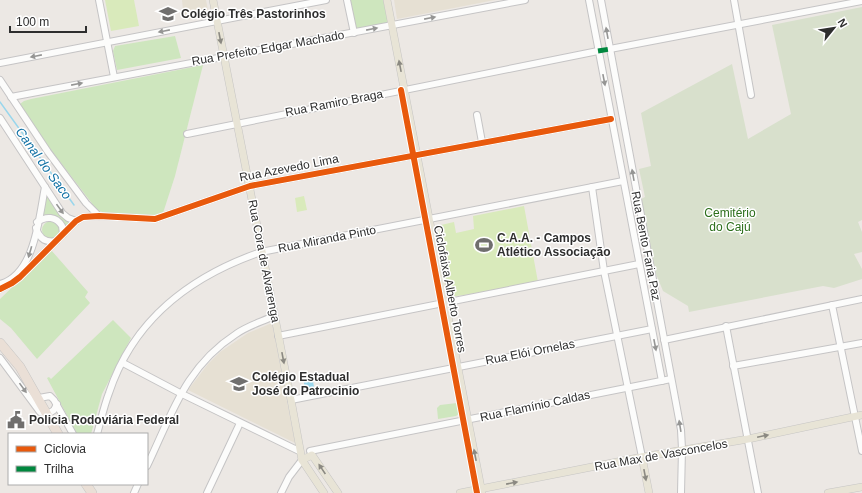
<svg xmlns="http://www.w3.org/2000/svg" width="862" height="493" viewBox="0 0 862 493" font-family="Helvetica,sans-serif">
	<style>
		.education { fill: #e6e0d3 }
		.green { fill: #cee6be }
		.cemetery { fill: #d8e0cc }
		.pitch { fill: #d9eabb }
		.water { fill: #99d6ec }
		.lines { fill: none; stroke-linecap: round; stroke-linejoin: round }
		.stream { stroke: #99d6ec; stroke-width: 1.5 }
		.minor-casing { stroke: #c5c4c5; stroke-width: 8 }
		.major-casing { stroke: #c6c5c4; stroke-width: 8 }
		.highway-casing { stroke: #c6c5c4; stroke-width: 10 }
		.minor { stroke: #fcfcfb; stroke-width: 6 }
		.major { stroke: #e8e4d6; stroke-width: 7 }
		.highway { stroke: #eadfd6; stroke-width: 9 }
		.quiet { stroke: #00873e; stroke-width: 5; stroke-dasharray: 10 5; stroke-linecap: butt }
		.cycleway-casing { stroke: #fff; stroke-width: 8 }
		.cycleway { stroke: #e8590c; stroke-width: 6 }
		.oneway { fill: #959594 }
		.oneway2 { fill: #8b8982 }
		.labels { text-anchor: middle; stroke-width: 3; stroke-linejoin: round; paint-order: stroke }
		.poi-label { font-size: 12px; font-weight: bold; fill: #2e2e2e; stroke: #fff; text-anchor: start }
		.street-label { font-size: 12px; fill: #2e2e2e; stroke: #fff }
		.park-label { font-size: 12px; fill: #2c6e1b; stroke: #fff }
		.water-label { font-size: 13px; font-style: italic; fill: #0d6fa3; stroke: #fff }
	</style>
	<rect width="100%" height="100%" fill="#ece8e4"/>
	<g class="education">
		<polygon points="182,0 206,0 209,15 184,20"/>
		<polygon points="394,0 495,0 397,19"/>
		<polygon points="272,323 295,443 188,390 208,364 220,352 248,333"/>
	</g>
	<g class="green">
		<polygon points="349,0 385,0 390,24 355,31"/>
		<polygon points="175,36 181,58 117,70 113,51 115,46"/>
		<path d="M203,65l-28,111 -12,37c-13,5 -54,3 -66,-3l-56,-73 -21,-33 4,-3 7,-2z"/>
		<path d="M45,193l19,26 7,4 -5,5c-4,-13 -14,-14 -26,-11z"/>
		<circle cx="51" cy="230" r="9"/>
		<polygon points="51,250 88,292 85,297 90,303 37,359 11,328 0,319 0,299"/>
		<polygon points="113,320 131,338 102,394 91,434 77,434 47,378 49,377 51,379"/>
		<polygon points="457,403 460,413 456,416 438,419 437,408 440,405"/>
	</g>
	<polygon class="cemetery" points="862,7 862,220 858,222 862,232 862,252 854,254 862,269 862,279 834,288 823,286 689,312 688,306 663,291 656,274 641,199 645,197 639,169 651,166 641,113 732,64 748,139 791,114 772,25"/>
	<g class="pitch">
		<polygon points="105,0 134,0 139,26 111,31"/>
		<polygon points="304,196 307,210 297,212 295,198"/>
		<polygon points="524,206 538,282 464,295 448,297 438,252 436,233 442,230 441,225 454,222 456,233 474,229 473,216"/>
	</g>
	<polygon class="water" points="312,376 314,387 305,389 303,378"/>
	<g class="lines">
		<polyline class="stream" points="0,102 74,205"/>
		<g class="minor-casing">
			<g id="minor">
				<polyline points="99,0 114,77"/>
				<polyline points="347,0 354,33"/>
				<polyline points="589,0 662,381"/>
				<polyline points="601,0 681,430 682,449 681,493"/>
				<polyline points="734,0 751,95"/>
				<polyline points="610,49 862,1"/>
				<polyline points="0,63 326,0"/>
				<polyline points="0,80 48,152 86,203 99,216"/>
				<polyline points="11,97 525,0"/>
				<polyline points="477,115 482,142"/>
				<polyline points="0,118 62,213 68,218 76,221"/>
				<polyline points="187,134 598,51"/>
				<polyline points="592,187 604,271 642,457"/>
				<path d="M37,222c9,-6 19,-6 25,4l1,8"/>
				<path d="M36,228c3,10 9,15 20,13"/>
				<path d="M0,284c35,-9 39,-67 45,-97"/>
				<polyline points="0,289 12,283 20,277 76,221 83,217 99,216 155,219 250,186 611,119"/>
				<polyline points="832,305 862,451"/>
				<polyline points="726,326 758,493"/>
				<polyline points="278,336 639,264"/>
				<polyline points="664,340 862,299"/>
				<polyline points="0,358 40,412 48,414 54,410 57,404"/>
				<polyline points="123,363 180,393 299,451"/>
				<polyline points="733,366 862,343"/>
				<polyline points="39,398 50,396 54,400 73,434"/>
				<polyline points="291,400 652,329"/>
				<path d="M97,434c4,-14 7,-28 12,-41 24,-73 82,-117 152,-141l362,-71"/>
				<polyline points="310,451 671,379"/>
				<path d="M147,466c25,-52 38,-99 89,-132 11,-8 25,-12 38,-18"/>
				<polyline points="134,493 138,484"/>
				<polyline points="207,493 240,423"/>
				<polyline points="281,493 289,477 302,460"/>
			</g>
		</g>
		<g class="major-casing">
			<g id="major">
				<polyline points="213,0 291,400 302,460 324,493"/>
				<polyline points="387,0 482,493"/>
				<polyline points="642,457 649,493"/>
				<polyline points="302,460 312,455 338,493"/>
				<polyline points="460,493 642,457 748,439 862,415"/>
				<polyline points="828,493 862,487"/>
			</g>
		</g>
		<g class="highway-casing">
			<g id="highway">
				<polyline points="0,343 20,367 58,434"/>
				<polyline points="86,484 92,493"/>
			</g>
		</g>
		<use href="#minor" class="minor"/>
		<use href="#major" class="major"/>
		<use href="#highway" class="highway"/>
		<polyline class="quiet" points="598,51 610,49"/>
		<g class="cycleway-casing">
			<g id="cycleway">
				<polyline points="401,90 477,493"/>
				<polyline points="0,289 12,283 20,277 76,221 83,217 99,216 155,219 250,186 611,119"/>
			</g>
		</g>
		<use href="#cycleway" class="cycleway"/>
	</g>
	<defs><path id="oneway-solid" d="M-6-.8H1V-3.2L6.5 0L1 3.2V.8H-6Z"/></defs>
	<g class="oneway">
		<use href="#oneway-solid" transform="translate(430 18) rotate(-11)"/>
		<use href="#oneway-solid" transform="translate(372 29) rotate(-11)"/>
		<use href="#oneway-solid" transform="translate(164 31) rotate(169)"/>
		<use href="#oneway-solid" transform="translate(607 33) rotate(-100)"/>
		<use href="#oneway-solid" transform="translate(36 56) rotate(169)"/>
		<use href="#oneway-solid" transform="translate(604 80) rotate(79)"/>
		<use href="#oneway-solid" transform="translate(77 84) rotate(-11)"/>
		<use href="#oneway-solid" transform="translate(633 175) rotate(-100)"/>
		<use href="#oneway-solid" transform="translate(60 209) rotate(54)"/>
		<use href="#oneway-solid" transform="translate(30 252) rotate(106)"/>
		<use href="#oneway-solid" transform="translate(655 345) rotate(79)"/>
		<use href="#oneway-solid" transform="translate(23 388) rotate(54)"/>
		<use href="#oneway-solid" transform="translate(680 426) rotate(-99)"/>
	</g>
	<g class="oneway2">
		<use href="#oneway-solid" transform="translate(220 38) rotate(79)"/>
		<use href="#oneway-solid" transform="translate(400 66) rotate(-101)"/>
		<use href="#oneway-solid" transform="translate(283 358) rotate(79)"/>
		<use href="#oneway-solid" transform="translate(763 436) rotate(-12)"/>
		<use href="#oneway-solid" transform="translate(475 455) rotate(-101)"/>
		<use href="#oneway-solid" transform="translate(322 469) rotate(-124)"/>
		<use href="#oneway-solid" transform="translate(645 475) rotate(79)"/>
		<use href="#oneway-solid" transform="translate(512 483) rotate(-11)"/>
	</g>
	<defs>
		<g id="school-bare" transform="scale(1.38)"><path d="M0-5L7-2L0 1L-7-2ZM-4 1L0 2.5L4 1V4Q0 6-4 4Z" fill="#706f6e" stroke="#fff" stroke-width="2.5" paint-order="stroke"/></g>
		<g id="stadium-bare" transform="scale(1.38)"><path d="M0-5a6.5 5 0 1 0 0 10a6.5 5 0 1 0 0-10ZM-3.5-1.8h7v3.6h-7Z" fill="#706f6e" stroke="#fff" stroke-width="2.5" paint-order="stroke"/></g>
		<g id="civic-bare" transform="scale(1.38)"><path d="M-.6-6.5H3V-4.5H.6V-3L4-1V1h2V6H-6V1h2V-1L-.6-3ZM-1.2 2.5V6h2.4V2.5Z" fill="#706f6e" stroke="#fff" stroke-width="2.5" paint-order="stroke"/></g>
	</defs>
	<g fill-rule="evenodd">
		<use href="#school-bare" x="168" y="14"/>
		<use href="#stadium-bare" x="484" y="245"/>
		<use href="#school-bare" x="239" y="384"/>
		<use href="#civic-bare" x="16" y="420"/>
	</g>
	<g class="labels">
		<g class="poi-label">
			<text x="181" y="18">Colégio Três Pastorinhos</text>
			<text x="497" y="242">C.A.A. - Campos<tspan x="497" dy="14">Atlético Associação</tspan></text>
			<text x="252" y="381">Colégio Estadual<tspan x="252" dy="14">José do Patrocinio</tspan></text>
			<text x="29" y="424">Policia Rodoviária Federal</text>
		</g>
		<g class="street-label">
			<text transform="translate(268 48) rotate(-10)" y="4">Rua Prefeito Edgar Machado</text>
			<text transform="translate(334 103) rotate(-11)" y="4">Rua Ramiro Braga</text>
			<text transform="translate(289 168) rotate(-11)" y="4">Rua Azevedo Lima</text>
			<text transform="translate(327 239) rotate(-11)" y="4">Rua Miranda Pinto</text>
			<text transform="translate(646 246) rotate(79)" y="4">Rua Bento Faria Paz</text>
			<text transform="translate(264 261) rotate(79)" y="4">Rua Cora de Alvarenga</text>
			<text transform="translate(450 289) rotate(79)" y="4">Ciclofaixa Alberto Torres</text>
			<text transform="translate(530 352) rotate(-11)" y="4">Rua Elói Ornelas</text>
			<text transform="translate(535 406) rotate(-12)" y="4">Rua Flamínio Caldas</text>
			<text transform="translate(661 455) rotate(-10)" y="4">Rua Max de Vasconcelos</text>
		</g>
		<g class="park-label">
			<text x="730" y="217">Cemitério<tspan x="730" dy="14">do Cajú</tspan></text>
		</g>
		<g class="water-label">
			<text transform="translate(44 163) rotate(54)" y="5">Canal do Saco</text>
		</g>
	</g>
	<rect x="8" y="433" width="140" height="52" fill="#ffffff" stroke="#ababab"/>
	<rect x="16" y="446" width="20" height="6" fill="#e8590c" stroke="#ababab"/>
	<text x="44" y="453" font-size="12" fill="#2e2e2e">Ciclovia</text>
	<rect x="16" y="466" width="20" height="6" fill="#00873e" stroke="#ababab"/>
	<text x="44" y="473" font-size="12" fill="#2e2e2e">Trilha</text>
	<g transform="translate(834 28) rotate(60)" stroke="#ffffff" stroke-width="3" paint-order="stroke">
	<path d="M0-3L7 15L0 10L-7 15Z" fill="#2e2e2e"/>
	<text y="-6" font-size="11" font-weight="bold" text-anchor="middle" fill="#2e2e2e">N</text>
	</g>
	<path d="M10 26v6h76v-6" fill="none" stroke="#2e2e2e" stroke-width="2"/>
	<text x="16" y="26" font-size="12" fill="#2e2e2e" stroke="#ffffff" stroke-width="3" paint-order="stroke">100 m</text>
</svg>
